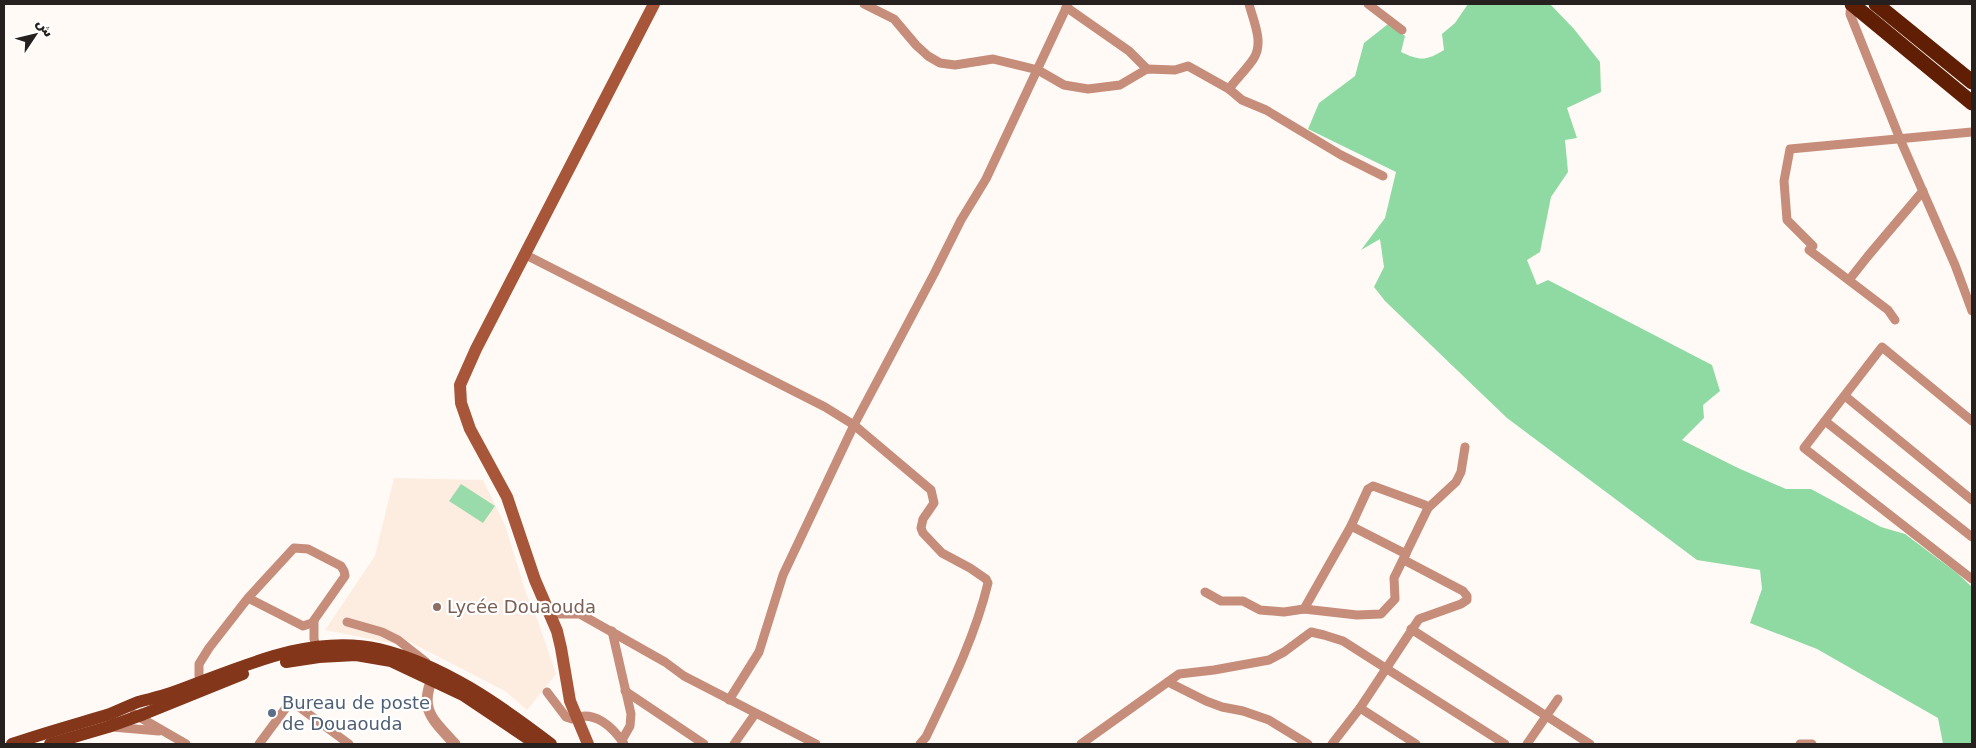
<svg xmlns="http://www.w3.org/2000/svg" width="1976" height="748" viewBox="0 0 1976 748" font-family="'DejaVu Sans','Noto Naskh Arabic',sans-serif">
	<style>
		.built { fill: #fdede1 }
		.green { fill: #99dbaa }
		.forest { fill: #8fdaa3 }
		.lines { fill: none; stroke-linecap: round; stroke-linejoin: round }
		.minor { stroke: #c68d7a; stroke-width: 9 }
		.tertiary { stroke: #c68d7a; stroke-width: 11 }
		.secondary { stroke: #a7563a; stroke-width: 12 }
		.primary { stroke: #83361a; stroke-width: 12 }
		.motorway { stroke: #601f05; stroke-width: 15 }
		.education-dot { fill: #8d6e63; stroke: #fff; stroke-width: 2 }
		.service-dot { fill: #5c6f8a; stroke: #fff; stroke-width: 2 }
		.labels { text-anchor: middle; stroke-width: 4.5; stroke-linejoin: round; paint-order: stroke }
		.education-label { font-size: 18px; fill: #785e54; stroke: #fff; text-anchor: start }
		.service-label { font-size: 18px; fill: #4e5e75; stroke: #fff; text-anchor: start }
	</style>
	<rect width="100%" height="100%" fill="#fffaf6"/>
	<polygon class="built" points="394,478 483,480 505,525 526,593 538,621 556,674 527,710 505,691 400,637 396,644 325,630 375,556"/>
	<polygon class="green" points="461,484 495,506 483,523 449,501"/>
	<path class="forest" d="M1468,4h82l24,25 26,33 1,30 -34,16 10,30 -12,2 3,32 -17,25 -11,55 -13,8 10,25 11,-5 164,85 8,26 -17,14 1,13 -22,22 56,28 48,21h25l70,38 24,7 52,39 15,14v157h-29l-5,-26 -121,-69 -67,-26 12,-34 -2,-19 -63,-10 -190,-142 -122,-117 -11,-14 10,-20 -4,-28 -19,11 24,-32 11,-46 -88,-43 11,-26 36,-27 9,-33 24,-19 17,12 -4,16c19,9 25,9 43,-2l-2,-16 13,-11z"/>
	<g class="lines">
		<g class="minor">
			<polyline points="864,4 894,19 916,45 928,56 940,63 955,65 993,59 1038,70 1064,85 1088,89 1120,85 1147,69 1175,70 1188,66 1229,89 1242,100 1266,110 1341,155 1383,176"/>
			<polyline points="1368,4 1402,30"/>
			<polyline points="1851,4 1850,14 1900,139 1955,265 1972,311"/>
			<polyline points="1066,7 1129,51 1147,69"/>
			<path d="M1229,89c8,-11 18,-20 25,-31 10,-16 -1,-38 -5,-54"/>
			<path d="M526,255l299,152 29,18 77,65 3,13 -11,16 -2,9 2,5 19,20 28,15 16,11 2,4c-13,54 -38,104 -62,154l-6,7"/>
			<polyline points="1849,280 1868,256 1923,191"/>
			<polyline points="1895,320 1888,310 1809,250 1813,246 1787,220 1784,181 1790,149 1972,132"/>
			<polyline points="1845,396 1972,500"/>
			<polyline points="1825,421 1972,537"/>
			<polyline points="1972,421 1882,347 1804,448 1972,579"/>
			<polyline points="1351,526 1406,554"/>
			<polyline points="1205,592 1221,601 1243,601 1260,610 1284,612 1304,609 1357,615 1381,614 1395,599 1394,578 1428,508 1456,482 1461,472 1465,447"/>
			<polyline points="1304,609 1351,526 1368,489 1373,486 1425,505 1428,508"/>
			<polyline points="550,614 580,614 665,662 684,676 816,744"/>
			<polyline points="314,621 314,639 317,652"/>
			<polyline points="347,622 382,632 398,640 426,662"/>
			<polyline points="1411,629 1590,744"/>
			<polyline points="612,631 631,714 630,726 622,740"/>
			<polyline points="201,681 199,676 199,664 209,648 248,598 294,548 308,549 341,566 344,571 345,576 312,623 303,626 248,598"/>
			<polyline points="1168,682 1206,701 1222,707 1243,711 1269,720 1308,744"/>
			<polyline points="625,691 704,744"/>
			<path d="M547,692l19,25 6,2c22,-10 41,8 52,25"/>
			<polyline points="729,700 759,652 783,575 854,425 934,274 961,220 986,179 1068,4"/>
			<polyline points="1360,708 1416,744"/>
			<polyline points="134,714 186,744"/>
			<polyline points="112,727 159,731"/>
			<polyline points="259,744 291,701 349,744"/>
			<polyline points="734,744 755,714"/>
			<polyline points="1081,744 1179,674 1214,670 1269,660 1284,652 1311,632 1324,635 1343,641 1505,744"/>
			<polyline points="1332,744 1360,708 1419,619 1461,604 1467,600 1467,596 1463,591 1404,560"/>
			<polyline points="1527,744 1558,699"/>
			<polyline points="1800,744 1812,744"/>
		</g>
		<path class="tertiary" d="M435,673c-18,35 -3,46 20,71"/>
		<polyline class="secondary" points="588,744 570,701 561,648 557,631 535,580 507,497 470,429 461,403 460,385 476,349 654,4"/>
		<g class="primary">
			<polyline points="286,662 319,657 356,655 391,661 463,695 536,744"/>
			<path d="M12,744c32,-11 65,-20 98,-30 9,-4 18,-8 28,-12 11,-3 22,-5 33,-9 65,-23 136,-60 208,-44 63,15 121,56 172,95"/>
			<polyline points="50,744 108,727 144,714 243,674"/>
		</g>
		<g class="motorway">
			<polyline points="1852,4 1972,103"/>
			<polyline points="1876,4 1972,82"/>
		</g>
	</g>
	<circle class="education-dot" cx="437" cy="607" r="5"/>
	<circle class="service-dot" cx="272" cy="713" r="5"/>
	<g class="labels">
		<g class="education-label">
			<text x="447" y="613">Lycée Douaouda</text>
		</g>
		<g class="service-label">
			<text x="282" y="709">Bureau de poste<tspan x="282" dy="21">de Douaouda</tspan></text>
		</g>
	</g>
	<rect width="1976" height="748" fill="none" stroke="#26211e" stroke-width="10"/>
	<g transform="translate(35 35) rotate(55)" stroke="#ffffff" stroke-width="4" paint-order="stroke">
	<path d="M0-4L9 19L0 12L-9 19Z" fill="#26211e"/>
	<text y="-8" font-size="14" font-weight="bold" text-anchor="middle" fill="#26211e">ش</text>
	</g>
</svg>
